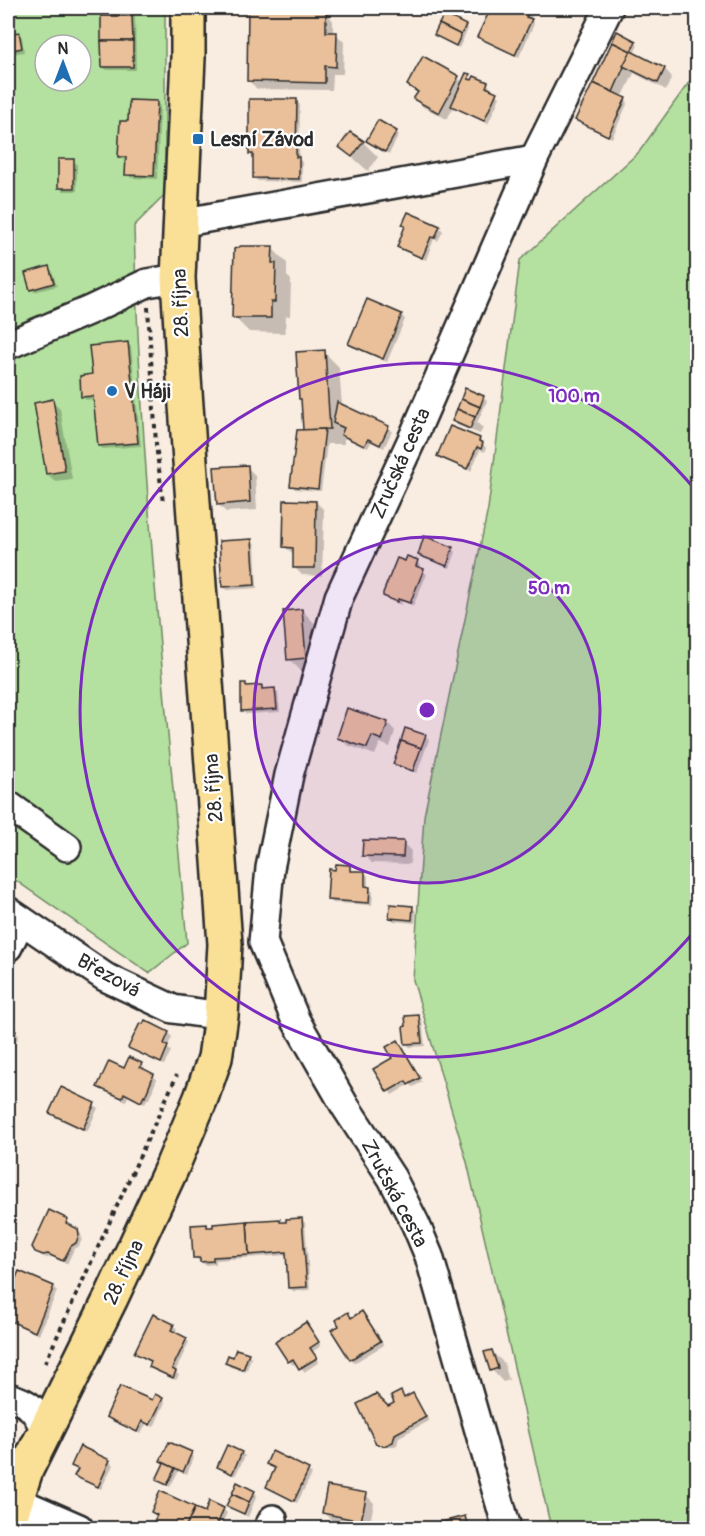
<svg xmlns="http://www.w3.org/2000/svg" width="705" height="1536" viewBox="0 0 705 1536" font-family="Pangolin,sans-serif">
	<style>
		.green { fill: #b4e19f; stroke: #708665; stroke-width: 1.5; fill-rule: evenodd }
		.shadow { fill: #0003 }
		.building { fill: #eac09a; stroke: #2b2b2b; stroke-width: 1.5 }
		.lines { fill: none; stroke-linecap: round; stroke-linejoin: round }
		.minor-casing { stroke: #2b2b2b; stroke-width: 32 }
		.major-casing { stroke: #2b2b2b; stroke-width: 38 }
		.path { stroke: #2b2b2b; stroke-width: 4; stroke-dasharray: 4.5 4.5; stroke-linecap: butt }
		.minor { stroke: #fff; stroke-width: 27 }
		.major { stroke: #fadf96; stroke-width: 33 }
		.ring { fill: none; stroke: #7b2cbf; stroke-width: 3 }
		.poi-dot { fill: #1f6fb2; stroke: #fff; stroke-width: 2 }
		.labels { text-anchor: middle; stroke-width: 4.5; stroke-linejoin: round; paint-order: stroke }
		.poi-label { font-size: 20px; font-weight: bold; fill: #2b2b2b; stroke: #fff; text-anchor: start }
		.street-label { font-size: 20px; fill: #2b2b2b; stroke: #fff }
		.centre { fill: #7b2cbf; stroke: #fff; stroke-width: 3 }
		.ring-label { font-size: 18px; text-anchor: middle; font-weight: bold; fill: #7b2cbf; stroke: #fff; stroke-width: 4.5; stroke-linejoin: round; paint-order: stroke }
	</style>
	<rect width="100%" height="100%" fill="#f9ece1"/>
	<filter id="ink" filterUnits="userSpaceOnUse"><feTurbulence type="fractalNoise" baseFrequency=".0167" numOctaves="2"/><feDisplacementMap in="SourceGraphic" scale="12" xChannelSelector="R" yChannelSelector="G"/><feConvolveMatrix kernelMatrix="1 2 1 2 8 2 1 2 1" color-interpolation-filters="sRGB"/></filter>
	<g filter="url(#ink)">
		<g class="green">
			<path d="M8,8h157v187l-31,31c6,240 32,479 53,717l-38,30 -141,-98zM45,45h36v36h-36z"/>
			<polygon points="697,71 697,1528 551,1528 467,1162 413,980 424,816 488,509 520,260 639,152"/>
		</g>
		<g class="shadow">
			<polygon points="8,8 13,8 15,10 8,14"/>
			<polygon points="102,8 135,8 136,70 107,70 103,67"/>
			<polygon points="250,8 330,8 330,17 333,21 333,34 336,34 344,42 343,74 333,74 332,90 257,89 249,81"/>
			<polygon points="493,8 516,8 532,16 530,19 534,24 519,57 483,40 479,36"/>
			<polygon points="465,26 468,29 459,48 436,34"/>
			<polygon points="618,33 638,45 634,54 665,69 672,77 666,90 634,73 622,98 628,102 612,138 580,124 577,120"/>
			<polygon points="18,34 22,37 24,52 12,54 8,51 8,36"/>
			<polygon points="469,76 473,80 487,83 490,87 489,90 500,97 488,124 454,107 447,119 423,107 415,99 418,94 408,85 458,78 463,83"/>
			<polygon points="296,101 300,105 299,159 302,162 302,182 258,181 254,178 254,158 250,154"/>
			<polygon points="157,103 160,106 157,179 131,178 127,174 128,160 123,160 119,156 129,123"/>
			<polygon points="396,132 399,135 389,154 372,144"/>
			<polygon points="363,142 378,157 368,171 341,147"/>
			<polygon points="74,161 77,164 77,191 63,191 59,187"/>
			<polygon points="407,227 439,227 443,231 438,241 434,239 426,260 402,250 399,247"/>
			<polygon points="272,248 287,263 287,276 291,280 290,316 286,316 285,333 249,332 234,317"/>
			<polygon points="49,267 52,271 57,286 34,292 31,289"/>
			<polygon points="368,301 401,316 405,319 387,362 353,347 350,344"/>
			<polygon points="128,343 131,347 141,446 103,449 99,446 95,399 86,400 82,396 94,375"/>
			<polygon points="324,352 339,367 342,406 388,427 392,431 384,448 371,442 368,448 344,438 344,444 327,444 321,491 295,489 292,485 307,431 303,401 300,398"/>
			<polygon points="483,397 487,401 477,423 483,428 480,434 457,425 453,421"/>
			<polygon points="52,401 60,409 72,479 55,481 47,474"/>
			<polygon points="451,428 480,440 486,448 485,452 480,450 471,471 442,459 439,456"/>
			<polygon points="247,467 255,475 257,510 226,512 218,504"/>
			<polygon points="316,502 324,510 322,576 302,575 294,567 295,555 285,547"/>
			<polygon points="251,541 255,544 257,588 227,590 223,587"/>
			<polygon points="452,548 456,552 450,568 423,558 419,555"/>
			<polygon points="417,561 421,565 419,569 427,574 413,606 402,601 401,605 388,600 384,596 406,563"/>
			<polygon points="302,610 317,626 320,673 304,674 289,659"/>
			<polygon points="245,684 248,687 261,687 265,690 275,690 278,693 280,712 246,714 242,711"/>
			<polygon points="388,723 395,731 390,747 380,743 375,755 347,745 339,737"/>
			<polygon points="425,736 429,740 417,773 398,767 395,763"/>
			<polygon points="403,843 411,851 410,864 372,863 364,855"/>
			<polygon points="350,866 353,872 365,873 368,876 368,888 373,892 372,905 333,903 329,899 337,871"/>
			<polygon points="412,908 416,911 415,923 394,921 390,918"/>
			<polygon points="418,1017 422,1020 425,1046 410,1047 406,1044"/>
			<polygon points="8,1028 19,1035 11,1053 8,1051"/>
			<polygon points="168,1033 172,1037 167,1048 171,1051 164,1065 134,1051 130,1048"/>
			<polygon points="401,1046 422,1082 413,1087 410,1084 392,1095 375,1069 394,1058"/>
			<polygon points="141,1064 145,1068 143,1070 157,1079 149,1099 147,1099 145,1104 128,1096 126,1101 99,1087 125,1070"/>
			<polygon points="61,1089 94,1105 98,1108 87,1132 54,1117 50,1113"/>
			<polygon points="302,1219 305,1223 310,1290 293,1291 289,1287 288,1255 216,1260 216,1264 205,1265 194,1257 206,1226 209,1229 279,1221 282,1224"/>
			<polygon points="67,1220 70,1224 69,1227 81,1234 82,1239 79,1246 74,1249 67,1264 52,1257 47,1258 40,1255 36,1251"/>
			<polygon points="20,1273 53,1287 57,1291 39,1335 8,1321 8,1300"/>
			<polygon points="347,1314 352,1320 365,1317 384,1345 354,1363 351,1359 341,1326"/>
			<polygon points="154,1316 174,1326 177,1329 175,1333 189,1342 175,1372 179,1375 176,1380 154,1370 150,1366 152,1363 136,1353"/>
			<polygon points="306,1324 321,1346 312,1352 319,1362 304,1372 297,1363 293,1365 289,1361 277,1342"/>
			<polygon points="492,1352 504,1363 509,1380 503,1382 492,1370"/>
			<polygon points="248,1355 251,1358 246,1372 230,1367 227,1363"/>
			<polygon points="401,1393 405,1399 413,1394 429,1421 399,1437 397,1445 391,1447 377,1443 388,1408 396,1403"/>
			<polygon points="162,1399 165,1402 154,1427 146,1424 141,1434 111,1421 108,1417"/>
			<polygon points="241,1453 245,1456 235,1476 219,1467"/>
			<polygon points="191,1454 194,1457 187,1474 179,1470 170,1487 158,1480 165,1464 162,1461"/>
			<polygon points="109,1461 113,1465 101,1489 80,1479 76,1475 79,1470 73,1465"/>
			<polygon points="268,1463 308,1471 312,1474 297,1503 268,1487 276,1469"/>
			<polygon points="254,1492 257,1495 248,1517 228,1506"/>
			<polygon points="161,1493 205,1514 223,1509 227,1513 220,1528 164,1528 155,1523 158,1516 153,1511"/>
			<polygon points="366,1495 374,1503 369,1528 332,1521 324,1513"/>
			<polygon points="464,1517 468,1521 470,1528 437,1528 436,1525"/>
		</g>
		<g class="building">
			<rect x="101" y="8" width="31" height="8"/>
			<polygon points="248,8 322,8 322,11 326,12 326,32 337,32 336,67 325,66 325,83 247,81"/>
			<polygon points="491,8 520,8 529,12 526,17 532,19 515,55 477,37"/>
			<polygon points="444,14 466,25 461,35 439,24"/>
			<polygon points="101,16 132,16 133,41 101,41"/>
			<polygon points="439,24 461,35 456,46 434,35"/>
			<polygon points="617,31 636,41 631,51 612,42"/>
			<polygon points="19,32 22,48 8,51 8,34"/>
			<polygon points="101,41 133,41 133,67 102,67"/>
			<polygon points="612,42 631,51 613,92 593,83"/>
			<polygon points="631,51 665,68 658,83 623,66"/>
			<polygon points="423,56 459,76 439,113 413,99 418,92 407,85"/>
			<polygon points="466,73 470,74 468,79 472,80 474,76 488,82 486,87 497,92 484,121 451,106"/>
			<polygon points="593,83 626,98 608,136 575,120"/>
			<polygon points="249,99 297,99 296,157 299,157 299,179 253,178 253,154 249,154"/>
			<polygon points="129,100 157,101 154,176 125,175 126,157 118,157 120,121 128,121"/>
			<polygon points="378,120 397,131 385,152 366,141"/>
			<polygon points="350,132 364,141 352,157 339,147"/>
			<rect x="58" y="159" width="16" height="29"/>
			<polygon points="408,212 440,226 435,238 431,237 422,258 397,247 405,226 402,225"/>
			<polygon points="241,246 273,246 272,263 276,263 275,302 271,302 271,318 232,318 234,249"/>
			<polygon points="49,266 54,283 30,290 25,273"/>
			<polygon points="367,299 402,314 383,359 348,344"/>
			<polygon points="128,342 138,443 98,446 93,396 81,397 80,376 92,374 89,346"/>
			<polygon points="325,350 330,429 303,430 301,399 299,399 296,352"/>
			<polygon points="465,388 484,396 480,407 461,399"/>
			<polygon points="53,399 65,471 46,474 34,403"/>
			<polygon points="461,399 480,407 475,417 457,409"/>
			<polygon points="337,402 389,426 380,445 368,439 364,446 341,435 344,428 333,423"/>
			<polygon points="457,409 475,417 470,429 452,421"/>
			<polygon points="450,426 480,438 479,441 483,443 481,449 477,447 467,469 437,456"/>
			<polygon points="325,429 318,489 290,486 297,430"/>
			<polygon points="248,465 250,502 217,505 214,467"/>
			<polygon points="284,500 316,501 315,568 293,568 293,548 283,547"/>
			<polygon points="424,536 453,547 447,566 418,555"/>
			<polygon points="252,539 255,585 222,587 219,541"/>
			<polygon points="407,556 418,560 416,566 424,569 410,603 398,599 397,602 383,596 383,593 397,558 405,561"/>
			<polygon points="302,609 306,658 287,660 283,611"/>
			<polygon points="241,683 246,683 246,686 262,685 262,689 275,688 277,709 241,711"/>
			<polygon points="347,708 388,722 382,740 372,736 367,748 337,738"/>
			<polygon points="405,728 426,735 421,748 401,741"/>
			<polygon points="401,741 421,748 413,771 393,764"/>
			<polygon points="363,840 404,841 403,857 362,856"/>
			<polygon points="336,864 350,865 350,871 365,871 365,886 370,887 369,903 327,900 329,869 335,870"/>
			<polygon points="390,904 413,906 412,920 389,918"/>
			<polygon points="419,1015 422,1043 405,1044 403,1027 406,1026 405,1016"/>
			<polygon points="145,1020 169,1032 164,1044 168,1046 161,1063 128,1048 140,1023 143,1024"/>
			<polygon points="8,1027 16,1031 8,1050"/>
			<polygon points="398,1040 420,1078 408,1085 406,1081 387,1092 373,1069 392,1058 386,1047"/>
			<polygon points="129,1057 142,1063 140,1067 154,1074 145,1097 144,1096 141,1102 124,1093 122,1098 97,1087 109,1061 124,1068"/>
			<polygon points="61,1087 95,1103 83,1129 49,1113"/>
			<polygon points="49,1210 68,1219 66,1223 78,1229 79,1235 76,1243 71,1246 63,1261 48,1254 43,1255 35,1252 32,1247"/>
			<polygon points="302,1218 307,1287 288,1288 286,1252 249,1255 247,1221 280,1219 280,1222 286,1222 286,1219"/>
			<polygon points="247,1221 249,1255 213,1257 213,1261 200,1262 200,1258 193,1258 191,1225 207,1224 207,1227 213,1227 213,1224"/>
			<polygon points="19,1271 54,1286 35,1332 8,1320 8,1297"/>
			<polygon points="362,1311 381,1341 350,1360 331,1330 339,1326 336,1320 348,1312 351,1318"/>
			<polygon points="153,1314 174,1324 171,1330 187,1338 172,1369 176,1371 173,1378 149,1367 151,1361 134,1353"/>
			<polygon points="306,1322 319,1342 310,1348 317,1358 299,1369 293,1359 288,1362 275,1342"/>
			<polygon points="236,1349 249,1353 243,1370 225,1363 228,1355 233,1357"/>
			<polygon points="492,1350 498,1368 490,1371 484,1352"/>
			<polygon points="120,1386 152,1400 155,1394 163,1398 150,1425 142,1421 137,1432 106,1417"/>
			<polygon points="401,1391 404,1398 413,1393 426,1417 395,1434 393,1442 384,1446 376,1444 357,1404 376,1394 388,1406 394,1403 391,1396"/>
			<polygon points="169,1442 192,1452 183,1472 160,1461"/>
			<polygon points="227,1445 242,1452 232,1474 217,1467"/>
			<polygon points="80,1446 110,1460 98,1487 74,1476 78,1469 71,1466"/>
			<polygon points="272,1451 309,1469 294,1501 266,1487 275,1468 266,1464"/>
			<polygon points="164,1463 175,1468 167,1485 156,1480"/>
			<polygon points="237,1482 255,1491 249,1502 232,1494"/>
			<polygon points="327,1486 367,1493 361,1521 322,1513"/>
			<polygon points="160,1491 195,1507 185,1528 166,1528 153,1523 157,1515 151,1512"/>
			<polygon points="232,1494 249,1502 244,1514 226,1506"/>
			<polygon points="209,1501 224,1508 216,1528 185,1528 195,1508 205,1512"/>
			<polygon points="465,1516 468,1528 436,1528 434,1524"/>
		</g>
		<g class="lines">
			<g class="minor-casing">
				<g id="minor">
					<polyline points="180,223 534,159"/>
					<polyline points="8,345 90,310 147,283 178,278"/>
					<polyline points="8,805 67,847"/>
					<polyline points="8,911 105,977 173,1009 221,1016"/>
					<polyline points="8,947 21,920"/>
					<path d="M8,1397c23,6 27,12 37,33"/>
					<polyline points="8,1497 79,1528"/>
					<polyline points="268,1528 273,1519"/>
					<polyline points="507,1528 429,1256 416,1225 392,1178 345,1106 296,1021 263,942 270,868 289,775 339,597 414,435 534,159 609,8"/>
				</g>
			</g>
			<g class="major-casing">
				<polyline id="major" points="8,1524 26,1470 111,1298 172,1167 201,1098 215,1058 221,1016 225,944 184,378 178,278 188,58 188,8"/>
			</g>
			<g class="path">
				<polyline points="148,307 156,444 163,503"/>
				<polyline points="45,1363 177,1075"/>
			</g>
			<use href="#minor" class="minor"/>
			<use href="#major" class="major"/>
		</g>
	</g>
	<circle cx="427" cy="710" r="173" fill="#7b2cbf" fill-opacity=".12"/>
	<g class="ring">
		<circle cx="427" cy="710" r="173"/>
		<path d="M697 928A347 347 0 1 1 697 492"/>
	</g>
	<g class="poi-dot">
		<rect x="192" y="133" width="12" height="12" rx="3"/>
		<circle cx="112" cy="391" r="6"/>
	</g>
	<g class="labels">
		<g class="poi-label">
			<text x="210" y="146">Lesní Závod</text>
			<text x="124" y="398">V Háji</text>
		</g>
		<g class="street-label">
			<text transform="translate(180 303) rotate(-92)" y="7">28. října</text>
			<text transform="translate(400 463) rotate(-66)" y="7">Zručská cesta</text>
			<text transform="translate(213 788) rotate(-94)" y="7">28. října</text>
			<text transform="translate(109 975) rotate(29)" y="7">Březová</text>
			<text transform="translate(395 1193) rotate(62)" y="7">Zručská cesta</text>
			<text transform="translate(123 1272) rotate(-65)" y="7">28. října</text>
		</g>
	</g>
	<circle cx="427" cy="710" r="9" class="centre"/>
	<g class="ring-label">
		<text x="574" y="402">100 m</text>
		<text x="549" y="594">50 m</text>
	</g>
	<rect width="705" height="1536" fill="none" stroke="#fff" stroke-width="30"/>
	<rect x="15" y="15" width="675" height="1506" fill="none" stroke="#2b2b2b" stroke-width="2" filter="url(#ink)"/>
	<g transform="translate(63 63)"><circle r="28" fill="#ffffff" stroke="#aaaaaa" stroke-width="1.5"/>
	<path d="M0-4.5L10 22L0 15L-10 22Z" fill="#1f6fb2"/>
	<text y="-9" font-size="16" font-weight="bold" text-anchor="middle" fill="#2b2b2b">N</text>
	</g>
</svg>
